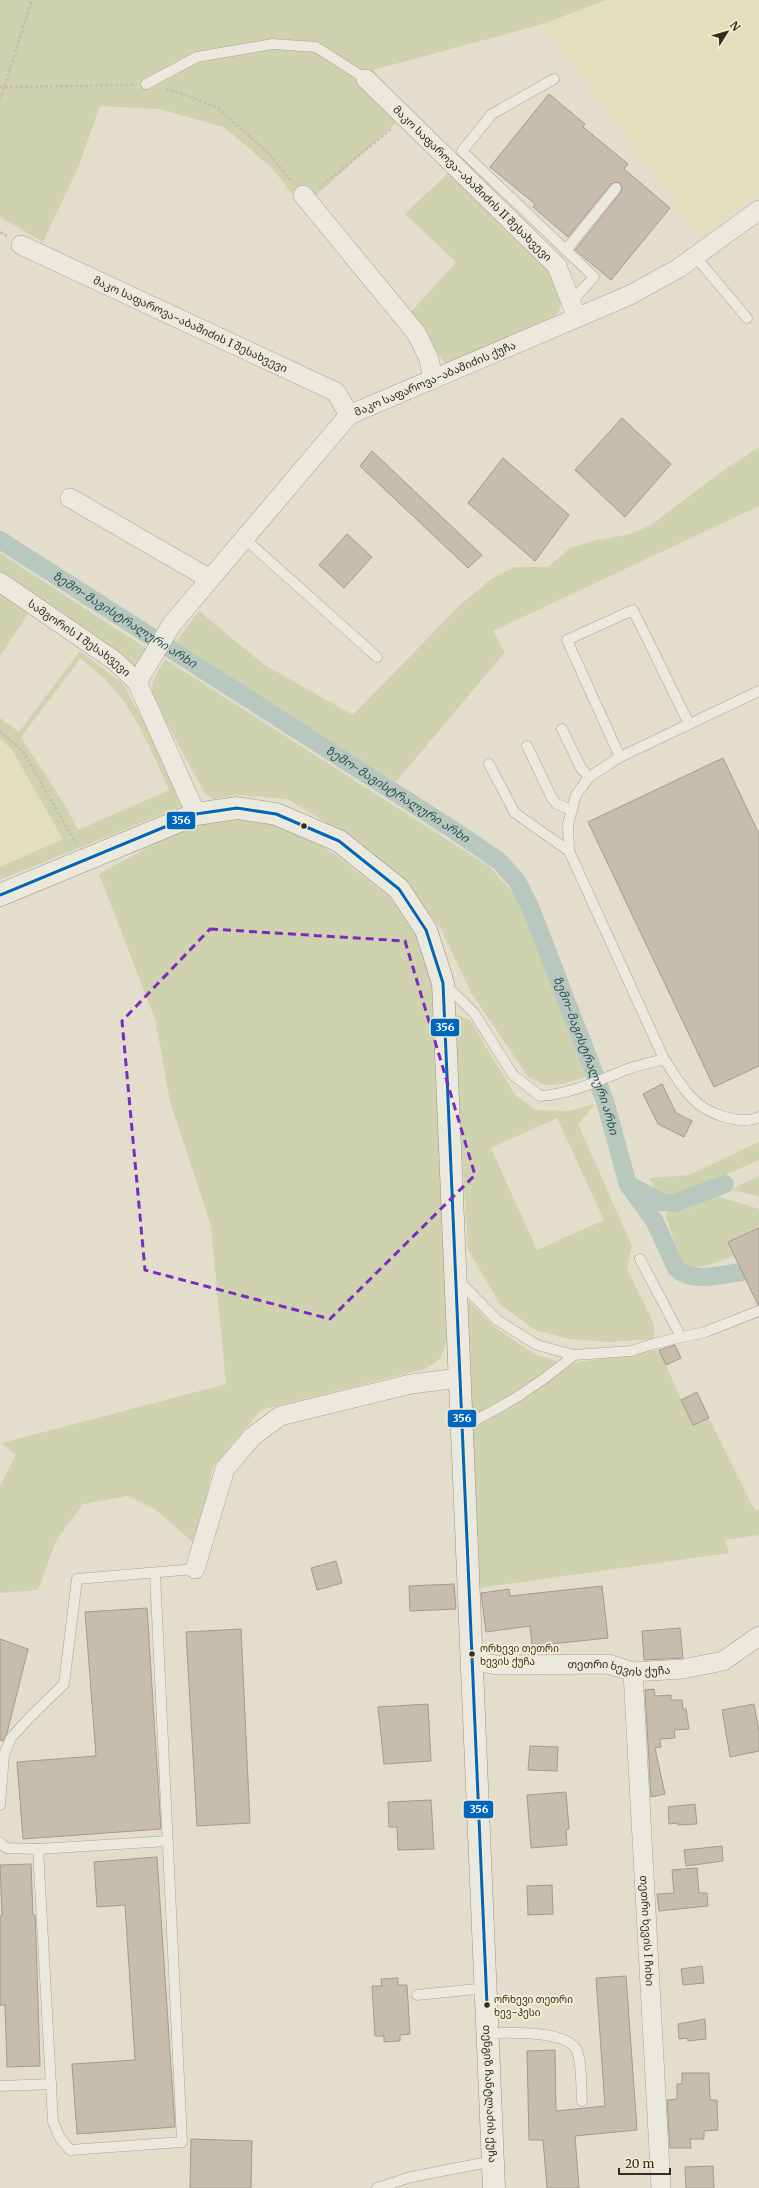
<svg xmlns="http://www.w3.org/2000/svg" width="759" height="2188" viewBox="0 0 759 2188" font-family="Merriweather,'Noto Sans Georgian',serif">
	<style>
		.farmland { fill: #e2dfbd }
		.green { fill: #ced2af; fill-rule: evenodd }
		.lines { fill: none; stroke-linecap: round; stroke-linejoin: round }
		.canal { stroke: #b8c8bf; stroke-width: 18 }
		.building { fill: #c6bdad; stroke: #a39a8c }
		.lane-casing { stroke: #a8a396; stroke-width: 11 }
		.street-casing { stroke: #a8a396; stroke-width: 20 }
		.secondary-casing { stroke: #989285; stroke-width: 23 }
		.path { stroke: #c3bfb5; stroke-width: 2.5; stroke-dasharray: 3 2; stroke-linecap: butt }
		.lane { stroke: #ebe8de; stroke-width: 10 }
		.street { stroke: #ebe8de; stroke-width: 19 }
		.secondary { stroke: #ebe8de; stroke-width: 22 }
		.bus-1-casing { stroke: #f3eed2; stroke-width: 6 }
		.bus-1 { stroke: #0065bd; stroke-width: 3 }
		.marked { fill: none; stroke: #7b2cbf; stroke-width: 3; stroke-dasharray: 8 5; stroke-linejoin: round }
		.bus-dot { fill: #352c1e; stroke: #f3eed2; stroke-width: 1.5 }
		.labels { text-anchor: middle; stroke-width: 4; stroke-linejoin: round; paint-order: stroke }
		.bus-label { font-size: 10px; fill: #352c1e; stroke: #f3eed2; text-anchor: start }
		.street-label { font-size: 11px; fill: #352c1e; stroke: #f3eed2 }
		.water-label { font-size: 12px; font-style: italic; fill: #2e5254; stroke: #f3eed2 }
		.line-badge { stroke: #f3eed2; stroke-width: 1.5 }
		.badge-label { font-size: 11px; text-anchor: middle; font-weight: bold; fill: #fff }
	</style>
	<rect width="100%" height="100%" fill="#e3decc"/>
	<g class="farmland">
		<polygon points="606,0 759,0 759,194 701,237 543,24"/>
		<polygon points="0,738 12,750 63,839 0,867"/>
	</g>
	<g class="green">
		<polygon points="0,0 606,0 543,24 373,70 412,113 399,120 303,208 272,168 224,127 159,109 100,106 78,168 43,242 0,217"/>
		<polygon points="448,173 551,271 562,297 559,312 542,327 446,365 411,312 456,262 405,214"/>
		<polygon points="759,447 759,506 493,631 505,652 396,782 175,643 199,611 263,664 353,715 461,604 491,579 514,567 548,567 570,548 597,540 630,534 651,525 721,472"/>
		<polygon points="0,553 146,648 136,666 127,668 0,574"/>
		<polygon points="0,593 29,613 0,656"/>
		<path d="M80,651l43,33 27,49 35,72 -185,75v-13l63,-28 -51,-89 -12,-12v-20l19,14zM80,659c47,30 67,81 89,131l-91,40 -12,-23 -45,-70z"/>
		<polygon points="165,659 490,867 518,898 586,1077 563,1084 545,1085 528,1077 472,994 441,929 405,883 359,842 287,799 237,795 213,799 205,794 151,694 154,678"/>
		<polygon points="242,817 274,823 310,840 333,853 390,897 419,938 433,980 447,1340 440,1359 425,1369 261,1410 213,1467 196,1545 156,1510 128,1496 83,1504 56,1541 38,1590 0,1593 0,1486 16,1455 2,1443 226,1384 211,1226 170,1101 155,1019 99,874 198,820"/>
		<path d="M454,1014l16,6 45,75 21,15 32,1 27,-7 -17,20 54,122 -5,23 27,55v15l-44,3 -41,-3 -34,-9 -35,-26 -32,-54zM557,1118l47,102 -67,30 -46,-102z"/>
		<polygon points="759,1142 759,1160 675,1197 656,1192 649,1178 689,1175"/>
		<polygon points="759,1176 759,1196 730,1190"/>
		<path d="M714,1195l45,14v35c-20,8 -51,26 -72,24l-6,-7 -16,-47 8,-4 14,-1z"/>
		<polygon points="468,1300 496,1328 534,1354 565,1364 659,1350 693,1425 709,1418 755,1511 759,1509 759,1535 725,1540 729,1553 473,1589"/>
	</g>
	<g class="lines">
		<g class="canal">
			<path id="s1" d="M0,540l455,291 44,30 18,20 14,28 74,192 23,84 26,35 22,48c15,16 46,6 66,4"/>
			<polyline points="631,1186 661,1202 675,1203 725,1184"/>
		</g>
	</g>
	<g class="building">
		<polygon points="549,94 585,124 583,127 628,164 624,169 670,208 611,280 575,250 621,192 622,189 620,183 617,182 611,184 568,237 533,207 535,204 490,167"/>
		<polygon points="622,418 671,464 625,517 575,470"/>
		<polygon points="372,451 482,555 468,568 360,466"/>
		<polygon points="503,458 569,515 535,561 468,503"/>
		<polygon points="347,534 372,557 344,588 319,565"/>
		<polygon points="723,758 759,834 759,1066 714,1087 588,822"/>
		<polygon points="662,1084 676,1113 692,1121 684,1137 658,1124 643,1094"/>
		<polygon points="759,1228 759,1305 758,1305 728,1242"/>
		<polygon points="675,1345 681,1358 666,1365 659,1350"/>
		<polygon points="697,1392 709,1418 693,1425 681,1400"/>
		<polygon points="336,1561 342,1583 317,1590 311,1568"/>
		<polygon points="454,1584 456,1609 410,1611 409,1586"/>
		<polygon points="602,1586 608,1638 532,1646 530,1626 486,1632 481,1593 509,1589 510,1596"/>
		<polygon points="147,1608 161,1829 23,1839 17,1762 96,1756 85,1612"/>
		<polygon points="680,1628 683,1658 644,1660 642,1631"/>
		<polygon points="241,1629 250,1823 197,1826 186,1632"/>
		<polygon points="0,1639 28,1649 7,1733 3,1741 0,1740"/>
		<polygon points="654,1689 655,1696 671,1695 671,1700 682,1700 683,1709 686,1709 689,1729 674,1730 675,1738 660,1739 661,1747 655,1748 665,1794 651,1797 645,1690"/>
		<polygon points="428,1704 431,1761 384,1764 378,1707"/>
		<polygon points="754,1704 759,1731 759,1751 730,1757 722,1710"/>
		<polygon points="530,1746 558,1747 557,1771 528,1770"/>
		<polygon points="566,1792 569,1829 566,1830 567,1845 531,1848 527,1795"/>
		<polygon points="431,1800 434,1849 398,1850 397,1827 389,1827 388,1802"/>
		<polygon points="695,1804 697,1824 678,1825 678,1823 669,1824 668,1807"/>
		<polygon points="722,1846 723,1861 686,1866 684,1850"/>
		<polygon points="157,1857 175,2127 77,2134 72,2064 135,2060 125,1905 97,1907 94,1862"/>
		<polygon points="31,1864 33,1915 35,1915 36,1939 40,2066 7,2067 5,2005 0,2005 0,1916 2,1916 0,1865"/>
		<polygon points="697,1868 699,1893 707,1893 708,1906 659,1911 657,1894 674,1893 672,1870"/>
		<polygon points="552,1885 553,1914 528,1915 527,1886"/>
		<polygon points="702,1966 704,1983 683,1985 681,1969"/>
		<polygon points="626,1976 637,2130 575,2136 579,2188 547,2188 543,2140 529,2140 527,2051 555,2050 556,2111 605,2106 596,1978"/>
		<polygon points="398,1978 398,1985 407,1985 410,2034 400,2035 400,2041 384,2042 384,2036 375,2036 372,1986 382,1986 381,1979"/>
		<polygon points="705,2019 706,2039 688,2041 687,2038 679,2039 678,2024"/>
		<polygon points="682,2073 709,2073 710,2100 717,2100 718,2130 704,2131 704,2139 690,2139 691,2148 670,2148 667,2100 677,2099 677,2084 682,2084"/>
		<polygon points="191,2139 252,2141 251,2188 190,2188"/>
		<polygon points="713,2166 714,2188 686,2188 685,2167"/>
	</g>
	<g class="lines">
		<g class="lane-casing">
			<g id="lane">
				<polyline points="554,79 492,114 462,151 594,277 571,302"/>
				<polyline points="146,84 197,57 273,44 316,47 366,79"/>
				<polyline points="566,250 616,188"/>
				<polyline points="695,256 747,318"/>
				<polyline points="244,538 377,657"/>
				<polyline points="562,729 581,768 589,777"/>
				<polyline points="527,746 552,798 557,804 572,810"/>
				<polyline points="620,757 567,640 633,610 689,724"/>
				<polyline points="489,764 515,813 569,851"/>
				<path d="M446,985l28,28 39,62 27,21c32,-2 59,-16 88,-27 11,-4 24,-7 36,-10l-95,-208 -1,-27 8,-29 13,-18 31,-20 139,-66"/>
				<path d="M664,1059c9,13 17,27 27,38 14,16 48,29 68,20"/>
				<polyline points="640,1259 681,1337"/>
				<polyline points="458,1280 497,1320 537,1345 574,1355 631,1351 656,1343 705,1332 759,1311"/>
				<path d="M461,1427c43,-20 76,-41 113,-72"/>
				<polyline points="155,1573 182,2142 70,2150 60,2138 53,2122 38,1849 168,1841"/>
				<polyline points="0,1805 4,1755 11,1738 29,1718 64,1684 77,1579 195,1569"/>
				<polyline points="0,1842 6,1848 38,1849"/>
				<polyline points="417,1995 487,1988"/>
				<path d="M488,2033c20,0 77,-3 88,16 6,10 5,40 6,52"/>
				<polyline points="0,2086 51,2084"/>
				<polyline points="377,2188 411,2177 493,2161"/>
			</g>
		</g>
		<g class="street-casing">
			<g id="street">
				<path id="s2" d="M366,79l191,187 20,52"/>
				<polyline points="303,195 417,334 429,359 433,380"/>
				<path id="s3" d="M21,245l315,147 13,23"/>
				<polyline points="70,498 210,579"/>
				<path id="s4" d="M0,582l115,79 22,21 59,132"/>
				<path id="s5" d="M137,682l35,-58 177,-209 281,-120 49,-27 80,-58"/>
				<polyline points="195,1569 225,1469 252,1437 280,1416 411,1384 459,1378"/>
				<path id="s6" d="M472,1660l24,5 112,-1 25,8 50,-3 40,-8 36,-25"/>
				<path id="s7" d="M633,1672l28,516"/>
			</g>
		</g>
		<g class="secondary-casing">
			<g id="secondary">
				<path id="s8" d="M0,895l196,-81 41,-6 39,6 63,27 60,48 27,41 17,53 51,1205"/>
			</g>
		</g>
		<g class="path">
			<polyline points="0,87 133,85"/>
			<polyline points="166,89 183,94 218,108 267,152 292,182"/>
			<polyline points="0,100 32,0"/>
			<polyline points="319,188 391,129"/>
			<polyline points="0,232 7,236"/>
			<polyline points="0,731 24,753 76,844"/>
		</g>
		<use href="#lane" class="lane"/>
		<use href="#street" class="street"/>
		<use href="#secondary" class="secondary"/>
		<g class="bus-1-casing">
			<polyline id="bus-1" points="0,895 196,814 237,808 276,814 339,841 399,889 426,930 443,983 487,2005"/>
		</g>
		<use href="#bus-1" class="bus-1"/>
	</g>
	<path class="marked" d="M210,929l195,12 70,234 -145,144 -185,-49 -23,-249z"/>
	<g class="bus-dot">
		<circle cx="304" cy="826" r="3.5"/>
		<circle cx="472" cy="1654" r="3.5"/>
		<circle cx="487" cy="2005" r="3.5"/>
	</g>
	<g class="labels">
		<g class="bus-label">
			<text x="480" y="1652">ორხევი თეთრი<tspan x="480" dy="13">ხევის ქუჩა</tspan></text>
			<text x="494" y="2003">ორხევი თეთრი<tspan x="494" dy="13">ხევ-ჰესი</tspan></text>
		</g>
		<g class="street-label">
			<text dy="4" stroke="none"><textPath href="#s2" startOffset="149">მაკო საფაროვა-აბაშიძის II შესახვევი</textPath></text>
			<text dy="4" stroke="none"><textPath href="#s3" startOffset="187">მაკო საფაროვა-აბაშიძის I შესახვევი</textPath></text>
			<text dy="4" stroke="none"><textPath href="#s5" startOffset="435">მაკო საფაროვა-აბაშიძის ქუჩა</textPath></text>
			<text dy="4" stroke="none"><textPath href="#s4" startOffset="97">სამგორის I შესახვევი</textPath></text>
			<text dy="4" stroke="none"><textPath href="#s6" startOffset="148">თეთრი ხევის ქუჩა</textPath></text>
			<text dy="4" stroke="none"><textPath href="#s7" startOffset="259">თეთრი ხევის I ჩიხი</textPath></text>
			<text dy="4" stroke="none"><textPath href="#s8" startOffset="1655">თენგიზ ჩანტლაძის ქუჩა</textPath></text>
		</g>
		<g class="water-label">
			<text dy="4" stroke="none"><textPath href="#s1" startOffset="148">ზემო-მაგისტრალური არხი</textPath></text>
			<text dy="4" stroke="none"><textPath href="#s1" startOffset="472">ზემო-მაგისტრალური არხი</textPath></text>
			<text dy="4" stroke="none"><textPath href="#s1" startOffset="808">ზემო-მაგისტრალური არხი</textPath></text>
		</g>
	</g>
	<g class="line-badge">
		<rect x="166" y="811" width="30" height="19" rx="4" fill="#0065bd"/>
		<rect x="430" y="1018" width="30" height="19" rx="4" fill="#0065bd"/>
		<rect x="447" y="1409" width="30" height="19" rx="4" fill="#0065bd"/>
		<rect x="463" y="1800" width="31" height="19" rx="4" fill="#0065bd"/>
	</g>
	<g class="badge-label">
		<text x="181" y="824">356</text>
		<text x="445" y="1031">356</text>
		<text x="462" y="1422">356</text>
		<text x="479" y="1813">356</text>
	</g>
	<g transform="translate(727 32) rotate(53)" stroke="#f3eed2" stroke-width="3" paint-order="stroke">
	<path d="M0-3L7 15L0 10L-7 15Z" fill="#352c1e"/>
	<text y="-6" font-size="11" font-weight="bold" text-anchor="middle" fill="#352c1e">N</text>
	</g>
	<path d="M619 2168v6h51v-6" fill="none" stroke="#352c1e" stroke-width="2"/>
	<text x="625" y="2168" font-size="12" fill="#352c1e" stroke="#f3eed2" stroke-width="3" paint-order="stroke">20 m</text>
</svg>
